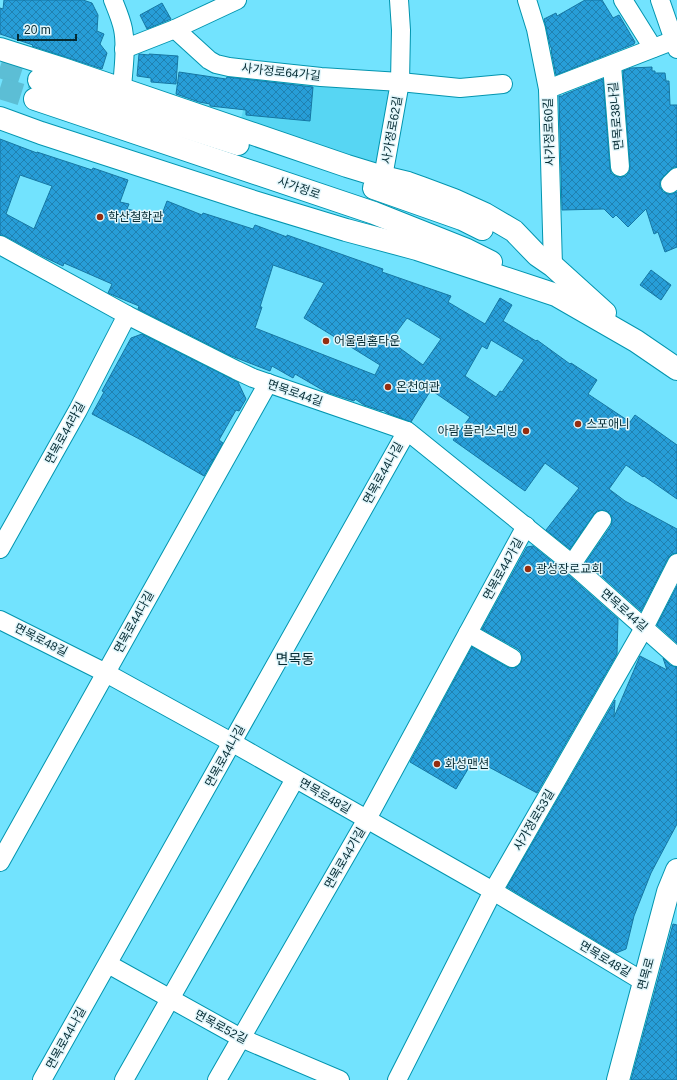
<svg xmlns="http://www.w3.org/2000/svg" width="677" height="1080" viewBox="0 0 677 1080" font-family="Arial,'Noto Sans KR',sans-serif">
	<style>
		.built { fill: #57d6f3 }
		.building { fill: url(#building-cross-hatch); stroke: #1577a4; fill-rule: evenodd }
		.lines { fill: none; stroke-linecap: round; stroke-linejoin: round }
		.secondary-tunnel { stroke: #5cbed5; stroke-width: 22; stroke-dasharray: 22 11; stroke-linecap: butt }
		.street-casing { stroke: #0395af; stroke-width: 20 }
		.secondary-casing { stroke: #0395af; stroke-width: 24 }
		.street { stroke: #fff; stroke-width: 18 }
		.secondary { stroke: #fff; stroke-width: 22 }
		.poi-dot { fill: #952d0f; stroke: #e2f6fb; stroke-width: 1.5 }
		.labels { text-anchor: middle; stroke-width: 3; stroke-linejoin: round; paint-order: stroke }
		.street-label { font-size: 12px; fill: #052b33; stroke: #e2f6fb }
		.poi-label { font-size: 12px; fill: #052b33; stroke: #e2f6fb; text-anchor: start }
		.quarter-label { font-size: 14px; fill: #052b33; stroke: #e2f6fb }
	</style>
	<defs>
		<pattern id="building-cross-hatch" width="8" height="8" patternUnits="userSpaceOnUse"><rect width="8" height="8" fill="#279ed8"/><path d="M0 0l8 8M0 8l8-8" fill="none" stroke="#2081b0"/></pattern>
	</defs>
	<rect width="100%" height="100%" fill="#72e3fe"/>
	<polygon class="built" points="252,77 395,86 379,170 239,126"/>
	<g class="building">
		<polygon points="4,0 83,0 92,3 98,15 97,31 104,34 100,44 107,53 102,69 32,46 33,45 0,34 0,8 3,9"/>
		<polygon points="585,0 602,0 613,18 619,15 635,42 634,44 556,75 551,50 552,50 550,45 544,19 556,13 557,16"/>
		<polygon points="162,3 171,19 147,29 140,15"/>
		<polygon points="139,54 149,55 149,54 178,56 176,84 151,82 151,78 137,76"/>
		<polygon points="652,67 652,71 655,71 655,73 665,73 666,81 669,81 670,105 677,105 677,167 674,167 670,170 663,177 660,182 660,187 663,192 668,194 672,194 677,192 677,247 665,252 658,232 654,234 646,209 628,227 616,215 613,218 604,209 562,210 559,96 563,96 563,95 603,79 610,168 611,173 615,176 621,177 626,176 629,172 630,166 623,71 631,68"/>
		<polygon points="179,72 226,79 227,77 313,87 310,121 246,115 246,110 210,106 210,104 199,102 176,94"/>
		<path d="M0,139l37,14v-1l55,18 1,-2 35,12 -8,22 9,2 -2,5 34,8 6,-16 35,14 1,-2 50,16 2,-4 32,12v-2l96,34 -1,3 69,24 -3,6 37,22 15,-26 12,7 -9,16 33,20 1,-1 33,24 1,-1 26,17 -9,14 42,28 5,-7 42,30v54l-33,-23 -1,1 -17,-12 -17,24 16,12 52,28v24l-5,1 -4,4 -27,53 -55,-49 25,-36 1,-6 -1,-5 -3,-3 -6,-2 -5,1 -3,3 -24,35 -24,-19 33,-42 -34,-25 -20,28 -72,-51 17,-23 -39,-27 -20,32 -24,-9 -4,-3 -1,1 -18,-6 -9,-6 -1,2 -28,-9 -31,-18 -2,4 -21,-12 -2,5 -41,-16 -91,-46 1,-3 -31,-13 4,-9 -48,-21 -1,3 -19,-9 -39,-21 -5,-1zM20,175l32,11 -18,43 -28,-15zM273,265l51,18 -20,35 76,47 -5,10 -120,-47 7,-21h-2zM407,318l34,21 -18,26 -33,-24zM491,340l33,20 -22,32 -2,-1 -4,6 -31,-21 17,-30 5,3z"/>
		<polygon points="651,270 671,285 661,300 640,285"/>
		<polygon points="142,334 238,382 246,399 239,411 236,410 219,440 223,443 204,476 143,441 92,414 104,392 102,391 131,338"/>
		<polygon points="533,546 565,572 618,619 617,654 537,793 474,759 456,789 410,762 472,647 507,667 512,668 517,667 521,663 522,658 521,652 518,649 482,629 527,547"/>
		<polygon points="677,586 677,643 657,625"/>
		<polygon points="640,656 667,670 663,658 670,665 677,667 677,824 651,873 634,916 626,949 616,953 507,887 615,700 614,717"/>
		<polygon points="673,924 677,925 677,1080 631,1080"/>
	</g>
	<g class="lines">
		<g class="secondary-tunnel">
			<polyline points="0,67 39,80"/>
			<polyline points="0,88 35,99"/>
		</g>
		<g class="street-casing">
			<g id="street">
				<path d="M113,0c4,10 8,19 10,29 4,20 0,40 -1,60"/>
				<polyline points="527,0 536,29 548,89 553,266"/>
				<polyline points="623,0 653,48"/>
				<polyline points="660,0 677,49"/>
				<polyline points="175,29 209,60 216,64 229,67 321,77 400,82 460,88 503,84"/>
				<polyline points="124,49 175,29 237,0"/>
				<polyline points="612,65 620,167"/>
				<polyline points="548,89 677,39"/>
				<polyline points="383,177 400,82 401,30 399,0"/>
				<polyline points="670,184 677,177"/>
				<polyline points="0,245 127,315 236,370 253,378 381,422 407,431 411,434 572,564 677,657"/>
				<polyline points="0,549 78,410 127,315"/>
				<polyline points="572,564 602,520"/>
				<polyline points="0,620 106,673 233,743 493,891 644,982"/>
				<polyline points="468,633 512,658"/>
				<polyline points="0,862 268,383"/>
				<polyline points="108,964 241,1038 340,1080"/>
				<polyline points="42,1080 407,431"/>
				<polyline points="124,1080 295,779"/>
				<polyline points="217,1080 367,819 526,526"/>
				<polyline points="397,1080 493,891 644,628 677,563"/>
			</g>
		</g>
		<g class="secondary-casing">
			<g id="secondary">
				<polyline points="0,49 60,68 347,166 383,177 408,183 422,188 454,200 485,214 514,231 537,255 553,266 605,313"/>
				<polyline points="39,80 238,144"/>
				<polyline points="35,99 374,213 467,250 491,262"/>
				<polyline points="0,118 41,133 257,203 346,230 417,249 556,295 636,341 677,369"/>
				<polyline points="374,188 462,219 482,229"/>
				<polyline points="618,1080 668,892 677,870"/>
			</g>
		</g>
		<use href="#street" class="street"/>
		<use href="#secondary" class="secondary"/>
	</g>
	<g class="poi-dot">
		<circle cx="100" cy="217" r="4"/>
		<circle cx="326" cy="341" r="4"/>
		<circle cx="388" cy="387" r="4"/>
		<circle cx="578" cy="424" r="4"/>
		<circle cx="526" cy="431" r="4"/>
		<circle cx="528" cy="569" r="4"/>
		<circle cx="437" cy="764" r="4"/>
	</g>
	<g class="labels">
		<g class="street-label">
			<text transform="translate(281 72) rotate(6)" y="4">사가정로64가길</text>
			<text transform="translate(616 116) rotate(-95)" y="4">면목로38나길</text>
			<text transform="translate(392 130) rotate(-80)" y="4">사가정로62길</text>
			<text transform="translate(549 132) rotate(-92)" y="4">사가정로60길</text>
			<text transform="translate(299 188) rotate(19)" y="4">사가정로</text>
			<text transform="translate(295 393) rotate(19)" y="4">면목로44길</text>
			<text transform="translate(65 433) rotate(-61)" y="4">면목로44라길</text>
			<text transform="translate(383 473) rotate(-61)" y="4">면목로44나길</text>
			<text transform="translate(503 569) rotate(-61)" y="4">면목로44가길</text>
			<text transform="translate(624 610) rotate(41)" y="4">면목로44길</text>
			<text transform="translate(134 622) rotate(-61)" y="4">면목로44다길</text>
			<text transform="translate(41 640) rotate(27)" y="4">면목로48길</text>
			<text transform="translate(225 756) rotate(-61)" y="4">면목로44나길</text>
			<text transform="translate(325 796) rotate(30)" y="4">면목로48길</text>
			<text transform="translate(534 820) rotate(-60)" y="4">사가정로53길</text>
			<text transform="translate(345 858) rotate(-60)" y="4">면목로44가길</text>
			<text transform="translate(605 959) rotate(31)" y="4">면목로48길</text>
			<text transform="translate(646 974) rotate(-75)" y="4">면목로</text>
			<text transform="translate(221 1027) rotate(28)" y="4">면목로52길</text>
			<text transform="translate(66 1038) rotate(-61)" y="4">면목로44나길</text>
		</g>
		<g class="poi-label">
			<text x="108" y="221">학산철학관</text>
			<text x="334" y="345">어울림홈타운</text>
			<text x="396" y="391">온천여관</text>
			<text x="586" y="428">스포애니</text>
			<text x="518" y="435" text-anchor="end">아람 플러스리빙</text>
			<text x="536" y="573">광성장로교회</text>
			<text x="445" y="768">화성맨션</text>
		</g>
		<g class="quarter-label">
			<text x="295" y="664">면목동</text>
		</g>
	</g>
	<path d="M18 34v6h58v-6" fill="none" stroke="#052b33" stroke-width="2"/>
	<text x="24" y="34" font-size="12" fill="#052b33" stroke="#e2f6fb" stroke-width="3" paint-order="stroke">20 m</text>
</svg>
